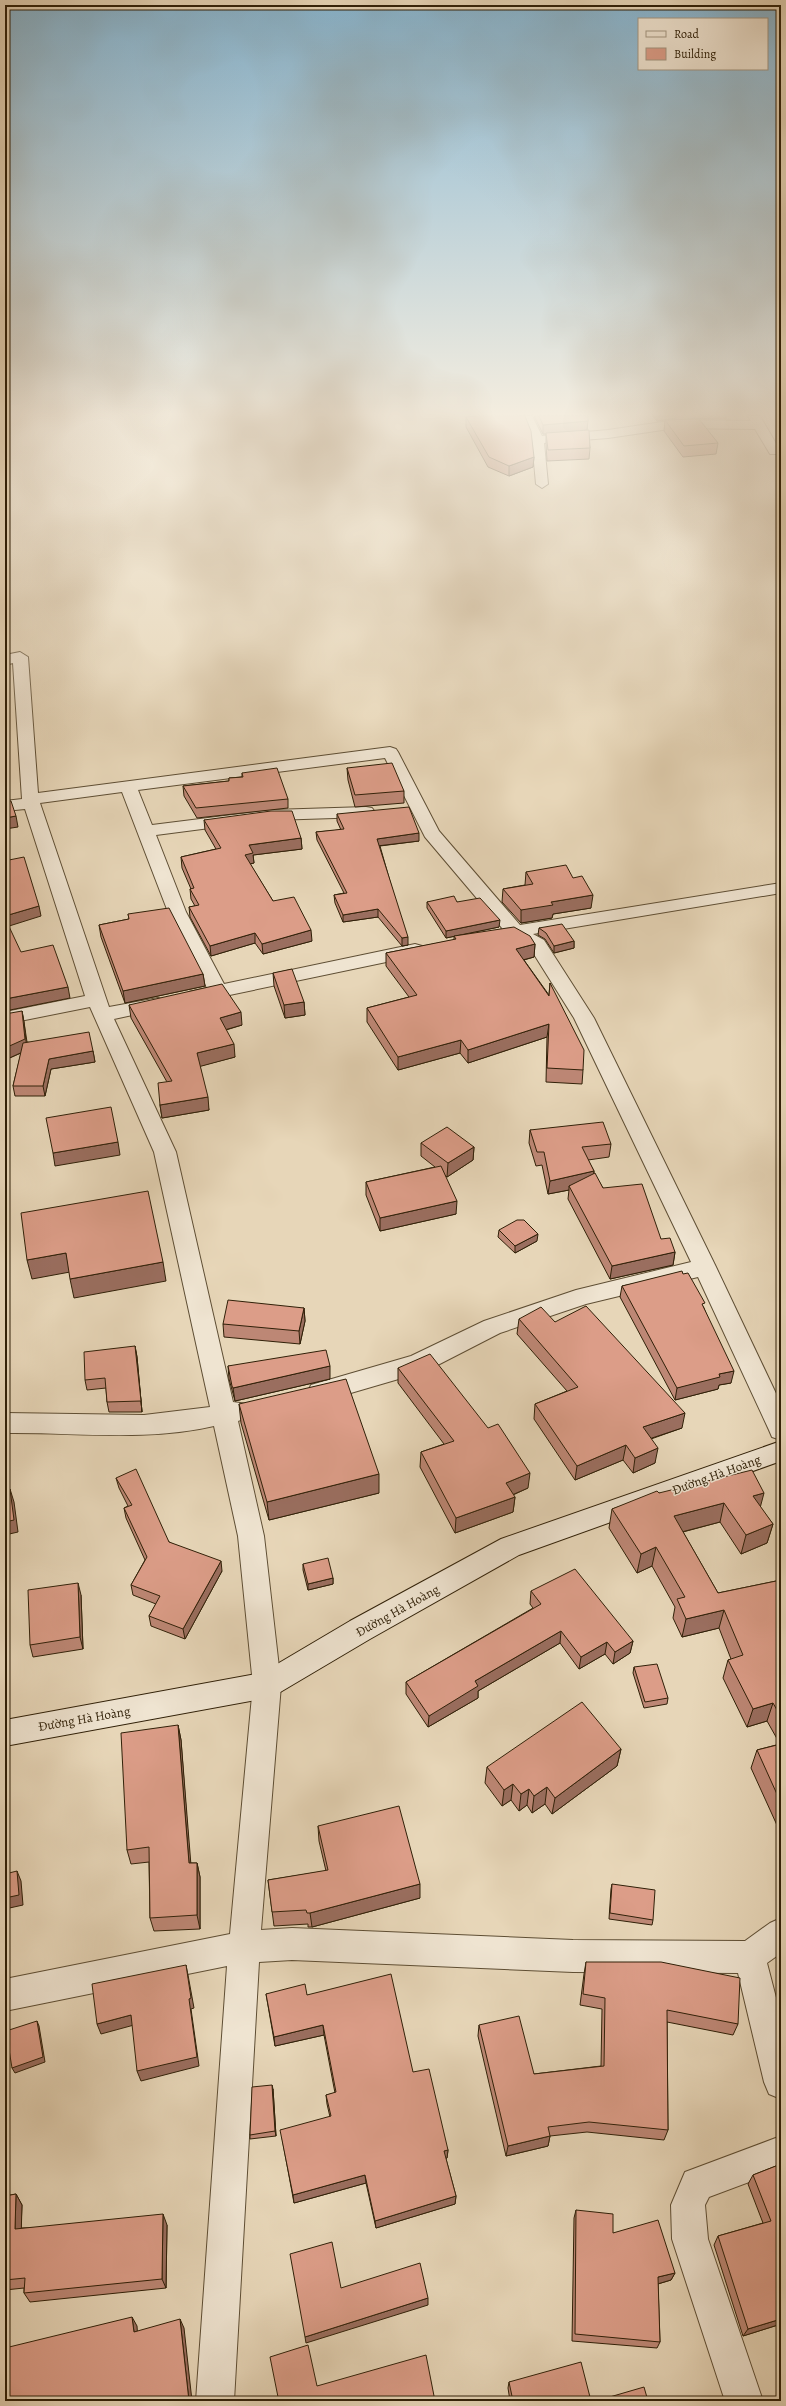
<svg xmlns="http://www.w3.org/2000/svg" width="786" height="2406" viewBox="0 0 786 2406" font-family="Alegreya,serif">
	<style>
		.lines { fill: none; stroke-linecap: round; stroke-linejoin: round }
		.street-casing { stroke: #5e4e34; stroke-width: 2 }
		.secondary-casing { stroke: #302008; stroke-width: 2 }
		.street { fill: #efe4d1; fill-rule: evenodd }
		.secondary { fill: #efe4d1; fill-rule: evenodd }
		.wall { fill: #bd8775; stroke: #302008 }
		.shaded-wall { fill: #9a6e5f; stroke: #302008 }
		.building { fill: #dc9d88; stroke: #302008 }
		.labels { text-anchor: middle; stroke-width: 3; stroke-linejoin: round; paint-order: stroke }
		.near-street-label { font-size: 13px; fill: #302008; stroke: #efe4d1 }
	</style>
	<rect width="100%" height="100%" fill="#e7d6b8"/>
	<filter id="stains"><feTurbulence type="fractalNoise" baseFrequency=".005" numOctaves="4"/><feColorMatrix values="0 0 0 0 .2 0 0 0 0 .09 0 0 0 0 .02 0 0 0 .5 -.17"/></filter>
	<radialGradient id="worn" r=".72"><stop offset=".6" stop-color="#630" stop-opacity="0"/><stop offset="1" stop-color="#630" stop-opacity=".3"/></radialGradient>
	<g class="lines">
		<g class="street-casing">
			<g id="street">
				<polygon points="520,416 532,416 542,436 608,430 676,420 751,421 748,416 760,416 778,447 781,446 781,454 770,454 755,429 676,428 608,438 544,443 548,484 542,488 536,484 532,440"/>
				<path d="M20,652l8,5 10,136 352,-46 6,2 2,3 41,79 81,94 261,-42v10l-248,41 11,6 50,78 122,249 65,137v36l-9,-3 -3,-7 -71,-153 -112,27 -86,29 -74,38 -106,31 -9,-3 -3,-7 3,-7 100,-29 73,-35 92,-31 115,-28 -117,-244 -44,-70 -18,-11 -10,-1 -2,-4 2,-4 -77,-91 -40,-79 -247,32 14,35 120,-15 94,-3 6,1 3,4 -3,4 -6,1 -94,3 -116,15 30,77 38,72 191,-40 7,2 2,4 -2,4 -7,2 -219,46 -7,-2 -3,-4 3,-4 18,-4 -39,-76 -46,-120 -82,11 69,204 49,-9 7,2 3,4 -3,4 -51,11 62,133 57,250 14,2 3,7 -3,7 -9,3 26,115 17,149 -20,245 31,-2 281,12 172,1 25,-18 11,-5v35l-14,10 14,54v82l-12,-5 -5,-12 -26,-109 -165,-1 -281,-12 -33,2 -25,439h-38l31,-435 -222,45v-32l225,-45 23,-249 -15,-149 -24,-110c-68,16 -140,6 -209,7v-20l139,2 66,-8 -56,-255 -64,-145 -85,17v-12l80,-16 -60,-187 -20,2v-10l17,-2 -9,-136 -8,2v-10z"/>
				<polygon points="781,2136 781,2170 709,2197 705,2205 708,2239 763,2401 725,2401 672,2239 671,2205 685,2172"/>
			</g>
		</g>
		<g class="secondary-casing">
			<polygon id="secondary" points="781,1441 781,1461 519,1555 370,1639 277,1694 267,1698 5,1746 5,1720 262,1673 350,1621 501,1539"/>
		</g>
		<use href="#street" class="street"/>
		<use href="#secondary" class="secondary"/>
	</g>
	<g class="wall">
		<polygon points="534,416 588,416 587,430 590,448 589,459 547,461 546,444 546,434 543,434"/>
		<polygon points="653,416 726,416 726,419 676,418 657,421"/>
		<polygon points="466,417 534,457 533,467 509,476 488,467 466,427"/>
		<polygon points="665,420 718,443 716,454 683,457 664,431"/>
		<polygon points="347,768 404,791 404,803 355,807 348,780"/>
		<polygon points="242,773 288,799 288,808 197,818 184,796 183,786 229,781 229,778 242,777"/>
		<polygon points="337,814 419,841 380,846 408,945 402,946 378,917 343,922 335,903 334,895 344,893 317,840 316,832 341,830 337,821"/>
		<polygon points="204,820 301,838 302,849 253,855 254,863 250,864 273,901 312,941 263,954 255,943 211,956 190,917 189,907 195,906 191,899 190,889 191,889 182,868 181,857 216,849 205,830"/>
		<polygon points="526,872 573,878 591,908 553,914 552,918 521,923 502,902 503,889 525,885"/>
		<polygon points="427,902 457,902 499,927 446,938 427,908"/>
		<polygon points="128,914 203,974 205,986 125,1003 101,937 99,925 129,919"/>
		<polygon points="539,928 574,941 574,948 554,953 545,939 538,935"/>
		<polygon points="454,936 535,944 534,957 524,960 549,995 550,983 583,1070 582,1084 546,1082 547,1037 468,1063 460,1053 398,1070 367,1022 367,1008 409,997 386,966 386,953 454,940"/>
		<polygon points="273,973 304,1002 305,1015 285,1018 274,986"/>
		<polygon points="129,1005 242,1025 226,1030 235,1057 200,1066 209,1110 162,1118 160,1105 167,1082 131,1018"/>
		<polygon points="22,1011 24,1022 27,1042 93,1051 95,1062 51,1069 45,1096 15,1096 13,1086 21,1053 5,1060"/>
		<polygon points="530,1130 611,1144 609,1157 588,1160 594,1171 594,1173 603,1188 675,1252 673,1265 610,1279 568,1199 569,1190 548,1194 542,1165 536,1166 529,1143"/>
		<polygon points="421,1143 474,1147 473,1160 447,1177 445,1175 456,1214 380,1231 366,1195 366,1182 435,1167 421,1156"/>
		<polygon points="499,1230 537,1241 515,1253 498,1237"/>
		<polygon points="683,1274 704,1308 731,1383 719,1385 718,1389 675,1400 620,1297 622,1286"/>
		<polygon points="304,1308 305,1321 300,1344 224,1337 223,1324"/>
		<polygon points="519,1319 555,1322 682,1428 651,1439 655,1463 633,1473 623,1460 575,1480 534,1419 535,1404 567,1391 517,1334"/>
		<polygon points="135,1346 137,1357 142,1412 109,1412 107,1402 106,1388 87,1390 85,1380"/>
		<polygon points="228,1366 330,1379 235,1401 229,1379"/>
		<polygon points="398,1368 528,1488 513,1495 515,1497 513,1512 455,1533 420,1467 421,1452 444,1444 398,1383"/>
		<polygon points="239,1404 379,1493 269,1520 241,1423"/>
		<polygon points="116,1478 169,1542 222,1571 185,1639 151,1626 149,1616 156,1604 133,1595 131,1585 145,1560 126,1518 124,1508 128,1506 119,1488"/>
		<polygon points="659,1493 760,1507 773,1524 767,1543 741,1554 720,1522 683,1532 718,1593 781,1580 781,1834 751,1768 757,1750 780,1744 767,1721 747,1727 723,1678 728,1660 731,1659 719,1628 682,1637 673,1618 675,1607 652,1566 637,1573 609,1528 612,1509"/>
		<polygon points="303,1564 333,1578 333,1584 308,1590 303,1570"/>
		<polygon points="531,1591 633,1641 630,1653 613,1664 605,1654 579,1669 560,1643 478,1691 478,1698 428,1727 406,1694 406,1682 533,1608 530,1604"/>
		<polygon points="81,1595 83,1649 33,1657 30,1645"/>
		<polygon points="634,1667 668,1698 667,1704 644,1708 633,1673"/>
		<polygon points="178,1725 181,1740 190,1863 197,1863 200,1877 200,1929 154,1931 150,1918 149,1862 131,1864 127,1850"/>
		<polygon points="621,1749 617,1766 552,1814 545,1804 532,1813 527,1805 519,1811 511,1800 502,1806 485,1783 487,1767"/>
		<polygon points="318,1826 420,1898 312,1927 308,1927 308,1924 274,1926 268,1880 326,1871 319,1841"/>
		<polygon points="781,1844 781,1854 779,1850"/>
		<polygon points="612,1884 653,1920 652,1925 609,1919 611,1889"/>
		<polygon points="586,1962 738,2024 733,2035 667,2022 668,2130 664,2140 587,2132 550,2136 548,2146 506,2156 478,2036 479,2025 534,2074 601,2066 602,2009 580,2005 584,1974"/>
		<polygon points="781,1988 781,2011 777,1996"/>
		<polygon points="266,1994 307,1995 413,2072 448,2150 447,2158 446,2159 456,2196 455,2204 376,2228 366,2183 294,2203 282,2138 330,2117 327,2104 326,2095 335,2093 324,2035 275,2046"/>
		<polygon points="273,2089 276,2136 250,2139 250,2135"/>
		<polygon points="781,2164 781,2324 743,2336 714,2245 718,2236 763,2223 748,2184 753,2175"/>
		<polygon points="16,2194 22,2205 21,2228 167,2225 166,2288 30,2302 24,2293 24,2288 5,2290 5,2196"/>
		<polygon points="576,2210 675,2273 671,2280 658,2284 660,2342 657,2348 572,2341 574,2218"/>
		<polygon points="509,2382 591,2401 510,2401 508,2388"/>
	</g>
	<g class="shaded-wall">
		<polygon points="657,416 676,416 676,418 657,421"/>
		<polygon points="588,421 587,430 543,434 543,425"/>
		<polygon points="534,457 533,467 509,476 509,466"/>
		<polygon points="5,789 7,789 9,799 5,800"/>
		<polygon points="16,816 18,827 5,829 5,818"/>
		<polygon points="419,833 419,841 377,846 377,839"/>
		<polygon points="301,838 302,849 253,855 254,863 245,865 245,855 249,845"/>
		<polygon points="593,895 591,908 553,914 552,918 521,923 521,910 551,902"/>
		<polygon points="39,906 41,916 6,927 5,920 5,916"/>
		<polygon points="378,909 378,917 343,922 343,915"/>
		<polygon points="500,920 499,927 446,938 446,931"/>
		<polygon points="311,930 312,941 263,954 262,944"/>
		<polygon points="255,933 255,943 211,956 210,946"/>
		<polygon points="408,937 408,945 402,946 402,938"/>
		<polygon points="574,941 574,948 554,953 554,946"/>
		<polygon points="535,944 534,957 515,962 516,949"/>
		<polygon points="203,974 205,986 125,1003 123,991"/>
		<polygon points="68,987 70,998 5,1011 5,999"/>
		<polygon points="304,1002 305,1015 285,1018 284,1005"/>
		<polygon points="22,1011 24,1022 27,1050 5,1060 5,1048"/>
		<polygon points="241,1012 242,1025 221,1031 220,1018"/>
		<polygon points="549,1024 547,1037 468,1063 468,1050"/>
		<polygon points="461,1040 460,1053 398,1070 398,1057"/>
		<polygon points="234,1044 235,1057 198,1067 197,1053"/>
		<polygon points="93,1051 95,1062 51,1069 45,1096 43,1086 49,1059"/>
		<polygon points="208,1097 209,1110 162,1118 160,1105"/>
		<polygon points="118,1142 120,1155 55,1166 53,1153"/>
		<polygon points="474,1147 473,1160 447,1177 448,1163"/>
		<polygon points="594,1171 592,1184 569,1186 569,1190 548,1194 550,1181"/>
		<polygon points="457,1201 456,1214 380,1231 380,1218"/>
		<polygon points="538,1234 537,1241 515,1253 515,1246"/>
		<polygon points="675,1252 673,1265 610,1279 612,1266"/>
		<polygon points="66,1253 70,1272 32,1279 27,1260"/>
		<polygon points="163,1262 166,1281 74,1298 70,1279"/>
		<polygon points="304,1308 305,1321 300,1344 299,1331"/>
		<polygon points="135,1346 137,1357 142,1412 141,1401"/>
		<polygon points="330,1366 330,1379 235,1401 233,1388"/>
		<polygon points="734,1371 731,1383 719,1385 718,1389 675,1400 677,1388 719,1374"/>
		<polygon points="685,1413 682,1428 640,1442 643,1427"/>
		<polygon points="626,1445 623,1460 575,1480 577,1466"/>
		<polygon points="658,1448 655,1463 633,1473 635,1458"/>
		<polygon points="530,1473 528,1488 505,1498 506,1483"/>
		<polygon points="379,1474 379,1493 269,1520 267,1502"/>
		<polygon points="10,1489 14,1502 18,1532 5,1535 5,1522"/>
		<polygon points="764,1493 759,1512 753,1496"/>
		<polygon points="515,1497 513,1512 455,1533 456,1518"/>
		<polygon points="724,1503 720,1522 670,1535 674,1516"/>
		<polygon points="773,1524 767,1543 741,1554 746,1535"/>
		<polygon points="656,1547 652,1566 637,1573 641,1554"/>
		<polygon points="221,1561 222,1571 185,1639 183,1629"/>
		<polygon points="333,1578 333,1584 308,1590 308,1584"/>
		<polygon points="78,1583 81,1595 83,1649 80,1637"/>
		<polygon points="724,1610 719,1628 682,1637 686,1619"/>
		<polygon points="561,1631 560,1643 478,1691 478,1698 428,1727 429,1716 475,1681"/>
		<polygon points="633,1641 630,1653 613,1664 615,1652"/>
		<polygon points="607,1642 605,1654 579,1669 581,1657"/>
		<polygon points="773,1703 767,1721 747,1727 753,1709"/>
		<polygon points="178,1725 181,1740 192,1878 189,1863"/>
		<polygon points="621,1749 617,1766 552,1814 555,1798"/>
		<polygon points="513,1784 511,1800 502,1806 504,1790"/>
		<polygon points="547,1787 545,1804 532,1813 534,1796"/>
		<polygon points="529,1789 527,1805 519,1811 521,1794"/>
		<polygon points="197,1863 200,1877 200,1929 197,1915"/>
		<polygon points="17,1871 21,1881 23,1905 5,1909 5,1898"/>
		<polygon points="420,1884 420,1898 312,1927 310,1913"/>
		<polygon points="186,1965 188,1975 194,2008 191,2009 199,2066 141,2081 137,2071 189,1999"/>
		<polygon points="131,2015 134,2025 101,2034 97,2024"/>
		<polygon points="37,2021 39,2026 45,2062 15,2073 12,2068"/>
		<polygon points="323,2025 324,2035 275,2046 274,2037"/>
		<polygon points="272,2085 273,2089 276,2136 275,2131"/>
		<polygon points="550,2136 548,2146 506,2156 508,2146"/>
		<polygon points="448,2150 447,2158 443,2159 444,2151"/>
		<polygon points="365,2175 366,2183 294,2203 293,2195"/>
		<polygon points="16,2194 22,2205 21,2239 15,2229"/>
		<polygon points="456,2196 455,2204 376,2228 375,2221"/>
		<polygon points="163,2214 167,2225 166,2288 162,2279"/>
		<polygon points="675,2273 671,2280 654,2285 658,2277"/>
		<polygon points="428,2298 428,2305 306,2343 305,2337"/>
		<polygon points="132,2317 137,2326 138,2341 134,2332"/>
		<polygon points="180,2319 184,2328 192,2401 189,2401"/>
		<polygon points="781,2319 781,2324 743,2336 748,2329"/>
	</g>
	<g class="building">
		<polygon points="478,416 525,416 531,431 534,457 509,466 489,457 466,417"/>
		<polygon points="539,416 588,416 588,421 543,425"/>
		<polygon points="699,419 718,443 684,446 665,420"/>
		<polygon points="589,430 590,448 548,450 546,433"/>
		<polygon points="392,763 404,791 355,795 347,768"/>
		<polygon points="277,768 288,799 196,808 183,786 229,781 229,778 243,777 242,773"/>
		<polygon points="5,781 7,789 5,789"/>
		<polygon points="5,801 11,801 16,816 5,818"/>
		<polygon points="409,807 419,833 377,839 408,937 402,938 378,909 343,915 334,895 347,893 316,832 344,829 337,814"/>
		<polygon points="271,811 292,811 301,838 249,845 253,853 245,855 273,901 294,897 311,930 262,944 255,933 210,946 189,907 199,905 190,889 194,888 181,857 221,848 204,820"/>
		<polygon points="5,851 9,860 24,857 39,906 5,916"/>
		<polygon points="566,865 573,878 582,876 593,895 551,902 553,905 521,910 503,889 533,884 526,872"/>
		<polygon points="454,896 457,902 480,898 500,920 446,931 427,902"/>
		<polygon points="169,908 203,974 123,991 99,925 129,919 128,914"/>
		<polygon points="5,918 21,952 53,945 68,987 5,999 5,980 7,980 5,975"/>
		<polygon points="562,924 574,941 554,946 546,933 539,928"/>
		<polygon points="514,927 530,936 535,944 516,949 549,996 550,983 584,1050 583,1070 547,1068 549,1024 468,1050 461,1040 398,1057 367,1008 417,995 386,953 456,939 454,936"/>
		<polygon points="292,969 304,1002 284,1005 273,973"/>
		<polygon points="222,984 241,1012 220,1018 234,1044 197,1053 208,1097 160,1105 158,1083 172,1081 129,1005"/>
		<polygon points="22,1011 25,1039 5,1048 5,1014"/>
		<polygon points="89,1032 93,1051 49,1059 43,1086 13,1086 23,1043"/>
		<polygon points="111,1107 118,1142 53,1153 46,1118"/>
		<polygon points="603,1122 611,1144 582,1147 594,1171 550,1181 544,1152 537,1152 530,1130"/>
		<polygon points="447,1127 474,1147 448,1163 421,1143"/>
		<polygon points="441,1166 457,1201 380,1218 366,1182"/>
		<polygon points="595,1173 603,1188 642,1184 661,1239 670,1238 675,1252 612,1266 569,1186"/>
		<polygon points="148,1191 163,1262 70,1279 66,1253 27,1260 21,1213"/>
		<polygon points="517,1220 524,1220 538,1234 515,1246 499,1230"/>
		<polygon points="682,1271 683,1274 688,1273 705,1303 702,1304 734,1371 719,1374 720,1377 677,1388 622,1286"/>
		<polygon points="228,1300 304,1308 299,1331 223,1324"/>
		<polygon points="586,1306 685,1413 643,1427 658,1448 635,1458 626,1445 577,1466 535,1404 578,1387 519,1319 541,1307 555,1322"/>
		<polygon points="135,1346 141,1401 107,1402 105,1378 85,1380 84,1352"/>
		<polygon points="326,1350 330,1366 233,1388 232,1386 228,1366"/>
		<polygon points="430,1354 488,1428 498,1424 530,1473 506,1483 515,1497 456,1518 421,1452 454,1441 398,1368"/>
		<polygon points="346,1379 379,1474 267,1502 239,1404"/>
		<polygon points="136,1469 169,1542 221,1561 183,1629 149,1616 160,1596 131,1585 147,1557 124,1508 132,1505 116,1478"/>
		<polygon points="752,1470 764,1493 753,1496 773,1524 746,1535 724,1503 674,1516 718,1593 781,1580 781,1717 773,1703 753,1709 728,1660 743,1655 724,1610 686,1619 677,1599 685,1597 656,1547 641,1554 612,1509 657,1491 659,1493"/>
		<polygon points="10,1489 14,1520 5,1522 5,1490"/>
		<polygon points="328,1558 333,1578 308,1584 303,1564"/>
		<polygon points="575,1569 633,1641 615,1652 607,1642 581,1657 561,1631 475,1681 478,1686 429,1716 406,1682 541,1604 531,1591"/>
		<polygon points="78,1583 80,1637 30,1645 28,1590"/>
		<polygon points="657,1664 668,1698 645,1702 634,1667"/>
		<polygon points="582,1702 621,1749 555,1798 547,1787 534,1796 529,1789 521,1794 513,1784 504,1790 487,1767"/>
		<polygon points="178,1725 189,1863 197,1863 197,1915 150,1918 149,1847 127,1850 121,1733"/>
		<polygon points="781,1744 781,1803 757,1750"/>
		<polygon points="399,1806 420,1884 310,1913 307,1913 306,1910 272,1912 268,1880 328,1870 318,1826"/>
		<polygon points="17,1871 19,1895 5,1898 5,1874"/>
		<polygon points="612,1884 655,1890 653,1920 610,1913"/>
		<polygon points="586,1962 661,1962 740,1978 738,2024 667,2010 668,2130 589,2122 548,2127 550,2136 508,2146 479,2025 519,2016 534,2074 604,2066 605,1998 583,1994"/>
		<polygon points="186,1965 191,1998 189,1999 197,2057 137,2071 131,2015 97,2024 92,1984"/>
		<polygon points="391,1974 413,2072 429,2069 448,2150 444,2151 456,2196 375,2221 365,2175 293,2195 280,2130 331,2116 326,2095 336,2092 323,2025 274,2037 266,1994 305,1984 307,1995"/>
		<polygon points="37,2021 43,2057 12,2068 6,2031"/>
		<polygon points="272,2085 275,2131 250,2135 252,2087"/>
		<polygon points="781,2164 781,2319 748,2329 718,2236 771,2221 753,2175"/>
		<polygon points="16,2194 15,2229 163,2214 162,2279 24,2293 25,2278 5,2280 5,2196"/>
		<polygon points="576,2210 613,2214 613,2233 658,2220 675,2273 658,2277 660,2342 575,2334"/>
		<polygon points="332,2242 341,2288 420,2263 428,2298 305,2337 290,2254"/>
		<polygon points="132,2317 134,2332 180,2319 189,2401 5,2401 5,2348"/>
		<polygon points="308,2345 317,2386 426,2355 435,2401 266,2401 278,2397 270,2357"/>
		<polygon points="581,2362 591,2401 513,2401 509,2382"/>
		<polygon points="644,2387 648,2401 596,2401"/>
	</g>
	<linearGradient id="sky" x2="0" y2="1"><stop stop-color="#87b6d2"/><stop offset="0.55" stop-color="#f4eddf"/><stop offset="1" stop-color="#f4eddf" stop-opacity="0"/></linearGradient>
	<rect width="786" height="753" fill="url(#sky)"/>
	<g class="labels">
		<g class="near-street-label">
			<text transform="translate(716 1474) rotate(-20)" y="5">Đường Hà Hoàng</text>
			<text transform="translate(397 1610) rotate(-29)" y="5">Đường Hà Hoàng</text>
			<text transform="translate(84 1718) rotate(-10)" y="5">Đường Hà Hoàng</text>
		</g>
	</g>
	<rect width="786" height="2406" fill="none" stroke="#e7d6b8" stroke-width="20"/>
	<rect x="6" y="6" width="774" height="2394" fill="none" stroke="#302008" stroke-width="2"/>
	<rect x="10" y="10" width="766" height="2386" fill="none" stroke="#302008"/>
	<rect x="638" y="18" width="130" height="52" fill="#efe4d1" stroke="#a39681"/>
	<rect x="646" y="31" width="20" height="6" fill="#efe4d1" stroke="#a39681"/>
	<text x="674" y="38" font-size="12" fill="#302008">Road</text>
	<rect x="646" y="48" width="20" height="12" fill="#dc9d88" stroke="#a39681"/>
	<text x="674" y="58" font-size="12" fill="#302008">Building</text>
	<rect width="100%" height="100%" filter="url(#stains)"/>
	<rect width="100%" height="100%" fill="url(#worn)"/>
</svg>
